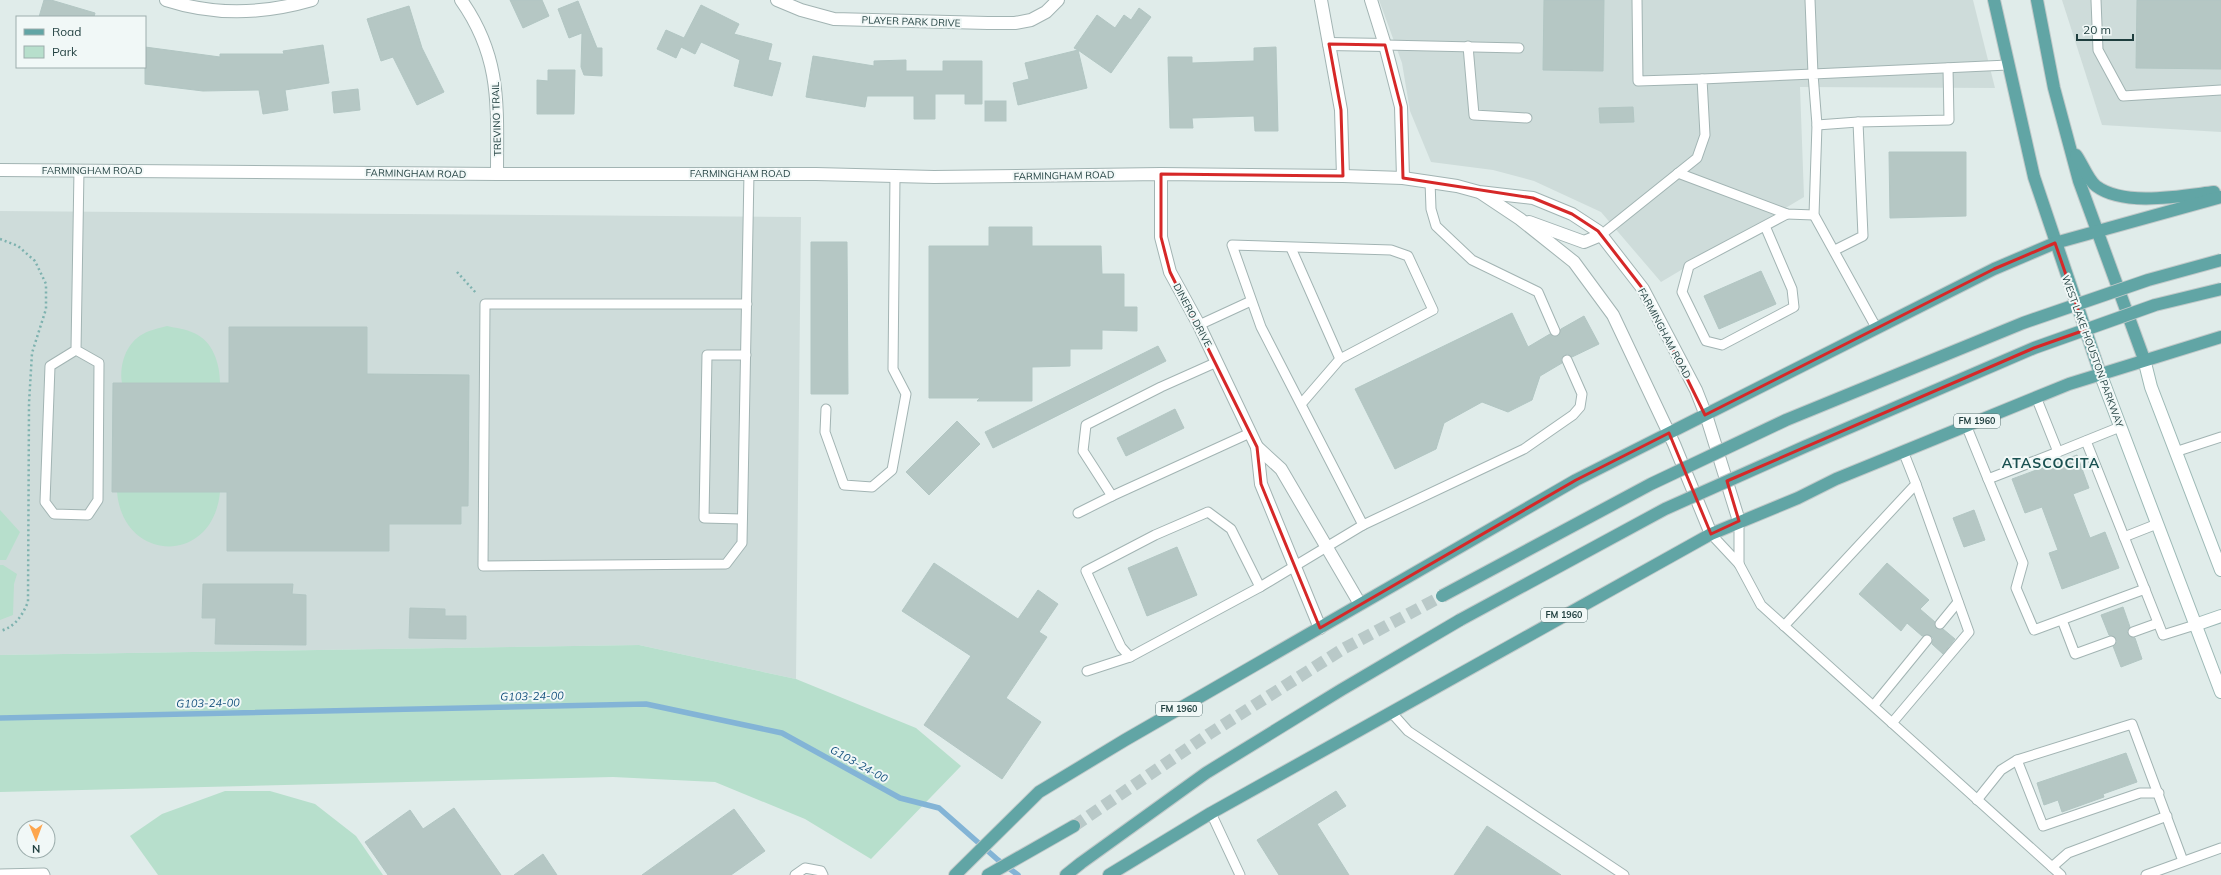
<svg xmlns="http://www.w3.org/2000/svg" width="2221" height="875" viewBox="0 0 2221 875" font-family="Mulish,sans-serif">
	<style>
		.built { fill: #cedcda }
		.green { fill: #b7dfcc }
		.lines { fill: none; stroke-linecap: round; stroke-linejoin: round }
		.stream { stroke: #83b4d6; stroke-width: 5.5 }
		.building { fill: #b5c7c4; stroke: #b2c6c3 }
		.primary-tunnel { stroke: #b9c9c8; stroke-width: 12; stroke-dasharray: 12 6; stroke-linecap: butt }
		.service-casing { stroke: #a2b4b3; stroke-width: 11 }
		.minor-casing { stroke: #a2b4b3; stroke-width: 14 }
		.tertiary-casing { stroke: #a2b4b3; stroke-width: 14 }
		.secondary-casing { stroke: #9db9b6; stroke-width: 14 }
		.primary-casing { stroke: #c0c9c9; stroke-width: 14 }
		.path { stroke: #7eb2af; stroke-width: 2.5; stroke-dasharray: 2 3; stroke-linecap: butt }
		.service { stroke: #fff; stroke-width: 9 }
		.minor { stroke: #fff; stroke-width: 12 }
		.tertiary { stroke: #fff; stroke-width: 12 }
		.secondary { stroke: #fff; stroke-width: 12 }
		.primary { stroke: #61a5a5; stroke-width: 12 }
		.primary-bridge-casing { stroke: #c0c9c9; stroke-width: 14; stroke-linecap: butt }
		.primary-bridge { stroke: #61a5a5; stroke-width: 12 }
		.marked { fill: none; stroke: #d62828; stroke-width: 3; stroke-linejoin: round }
		.labels { text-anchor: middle; stroke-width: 4; stroke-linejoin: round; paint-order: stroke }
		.shield { fill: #f1f8f7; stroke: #5e7676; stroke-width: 1 }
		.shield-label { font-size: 9px; font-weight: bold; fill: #1f3e3e }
		.street-label { font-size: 10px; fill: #1f3e3e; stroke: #f1f8f7 }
		.water-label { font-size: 11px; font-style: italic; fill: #15517e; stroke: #f1f8f7 }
		.district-label { font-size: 14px; font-weight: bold; letter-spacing: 1px; fill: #1a5151; stroke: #f1f8f7 }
	</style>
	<rect width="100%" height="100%" fill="#e0ecea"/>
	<g class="built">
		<polygon points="1379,0 1973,0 1995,88 1800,87 1804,197 1661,282 1601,212 1534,181 1493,170 1431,162 1410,111 1402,63"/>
		<polygon points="2062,0 2221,0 2221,132 2102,125"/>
		<polygon points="0,211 801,217 796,679 639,645 0,655"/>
	</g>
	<g class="green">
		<path d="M167,326c9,2 19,3 27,7 19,8 26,31 26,50h-98c-3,-18 4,-40 21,-49 7,-4 17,-6 24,-8z"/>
		<path d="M117,492h103c-7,74 -97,71 -103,0z"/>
		<polygon points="0,510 20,532 6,560 0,560"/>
		<polygon points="0,565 3,565 17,574 14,584 13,615 0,620"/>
		<polygon points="639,645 796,679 916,728 961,766 871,859 805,819 715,782 613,777 0,792 0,655"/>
		<polygon points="225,791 270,791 315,804 356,836 383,875 158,875 130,836 162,814"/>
	</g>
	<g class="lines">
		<polyline class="stream" points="0,718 646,704 782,733 900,798 939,808 998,860 1018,875"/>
	</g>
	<g class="building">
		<polygon points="44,0 51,0 95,13 94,17 39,17"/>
		<polygon points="510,0 542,0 549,16 523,28"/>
		<polygon points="1544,0 1604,0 1603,71 1543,70"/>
		<polygon points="2137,0 2221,0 2221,69 2136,68"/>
		<polygon points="578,1 597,48 602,48 602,76 584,75 581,67 582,33 569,38 558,9"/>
		<polygon points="701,5 739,24 734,34 772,44 768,60 781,63 772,96 734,86 740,60 701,42 695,54 681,47 676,58 657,49 666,30 684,38"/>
		<polygon points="409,6 422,48 444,92 417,105 393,57 381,61 367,19"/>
		<polygon points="1139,8 1151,17 1111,73 1078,50 1087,88 1018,105 1013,83 1029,79 1025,63 1078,50 1074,48 1097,15 1115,28 1124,15 1131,20"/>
		<polygon points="323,45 329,83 285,90 288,110 263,114 259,90 203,91 145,84 145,47 220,57 220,54 284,54 283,51"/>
		<polygon points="1276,47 1278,131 1255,131 1254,116 1192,118 1193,128 1170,128 1168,57 1192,57 1192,63 1254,61 1254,48"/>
		<polygon points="813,56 874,66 874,61 906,60 906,71 943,71 943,61 982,61 982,104 965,104 965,94 935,94 935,119 914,119 914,96 867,96 865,107 806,97"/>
		<polygon points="548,70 575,70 574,114 537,114 537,80 548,81"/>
		<polygon points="358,89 360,110 334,113 332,92"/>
		<rect x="985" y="101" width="21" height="20"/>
		<polygon points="1633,107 1634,122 1600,123 1599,108"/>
		<polygon points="1889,152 1966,152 1966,216 1890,218"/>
		<polygon points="989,227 1032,227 1032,246 1101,246 1102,274 1124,274 1124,307 1137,307 1137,331 1102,330 1102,349 1070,349 1070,366 1032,367 1032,401 977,401 980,398 929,398 929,246 989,246"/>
		<polygon points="811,242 847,242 848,394 811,394"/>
		<polygon points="1761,271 1776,304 1719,329 1704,296"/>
		<polygon points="1512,313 1528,347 1550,334 1558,336 1561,329 1584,316 1599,344 1572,357 1568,354 1564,355 1561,359 1562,363 1540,376 1532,400 1508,412 1482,402 1444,423 1436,449 1395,469 1355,389"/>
		<polygon points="229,327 367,327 367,374 469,375 468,506 461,506 461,524 389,524 389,551 227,551 227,492 112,492 113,383 229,383"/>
		<polygon points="1158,346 1166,361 993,448 985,432"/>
		<polygon points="1175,409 1184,428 1126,456 1117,438"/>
		<polygon points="957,421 980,444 929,495 906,472"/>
		<polygon points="2077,455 2089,488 2073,494 2090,538 2105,532 2119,568 2062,589 2049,553 2058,550 2042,507 2025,513 2012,479"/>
		<polygon points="1974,510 1985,540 1964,547 1953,518"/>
		<polygon points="1177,547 1197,595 1147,616 1128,568"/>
		<polygon points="934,563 1018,619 1038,590 1058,604 1039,632 1047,637 1006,698 1041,722 1002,779 924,725 971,656 902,611"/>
		<polygon points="1887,563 1929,600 1920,609 1935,622 1936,628 1943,629 1955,639 1943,654 1932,644 1933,638 1930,635 1922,636 1907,623 1901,631 1859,594"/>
		<polygon points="203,584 293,584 292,594 306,595 306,645 215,644 216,618 202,618"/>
		<polygon points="2123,607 2130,627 2127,631 2128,634 2135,638 2142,659 2121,667 2113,646 2117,642 2116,639 2109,635 2101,615"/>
		<polygon points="410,608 445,609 445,616 466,616 466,639 409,638"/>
		<polygon points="2126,753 2137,782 2103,794 2104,797 2062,812 2058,800 2044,805 2037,783"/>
		<polygon points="1336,791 1346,806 1317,824 1349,875 1279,875 1257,840"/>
		<polygon points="454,808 501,875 388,875 365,842 410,810 423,829"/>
		<polygon points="734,809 765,851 731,875 642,875"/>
		<polygon points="1487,826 1561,875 1454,875"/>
		<polygon points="543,854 557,875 514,875"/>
	</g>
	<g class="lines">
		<polyline class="primary-tunnel" points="1074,826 1209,734 1343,649 1442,596"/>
		<g class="service-casing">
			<g id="service">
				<polyline points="1637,0 1638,81 1702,79"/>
				<polyline points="2096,0 2098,50 2123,96 2221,90"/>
				<polyline points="1385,45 1519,48"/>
				<polyline points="1468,46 1474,115 1527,118"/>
				<polyline points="1817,125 1858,122"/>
				<polyline points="1678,173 1787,214 1814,215"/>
				<polyline points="1430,181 1431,209 1436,226 1472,260 1538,292 1555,331"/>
				<polyline points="1765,226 1792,289 1794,307 1722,345 1706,341 1682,292 1689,266 1787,214"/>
				<polyline points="1601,235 1697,158 1705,135 1702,79 1813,74 1810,0"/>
				<polyline points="1291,248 1340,359"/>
				<polyline points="1835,250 1863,236 1858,122 1949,120 1948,68"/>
				<polyline points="747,304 485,304 483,566 726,564 742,543 749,173"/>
				<polyline points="1199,325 1251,301"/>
				<polyline points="1877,329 1814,215 1817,125 1813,74 2008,65"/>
				<polyline points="76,350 50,366 45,502 54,514 88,515 98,500 99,363 76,350 79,170"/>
				<polyline points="1217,362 1161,387 1086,425 1083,451 1112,496 1250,433"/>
				<polyline points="1302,403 1340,359 1433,310 1408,256 1391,250 1232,245 1261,327 1363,525"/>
				<polyline points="826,409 825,432 844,485 872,487 892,470 906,394 893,369 895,176"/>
				<polyline points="1966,425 1988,479 2058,452 2036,397"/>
				<polyline points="2086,441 2163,635 2195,625"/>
				<polyline points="2058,452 2120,427"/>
				<polyline points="2175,452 2221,437"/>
				<polyline points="1988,479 2023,563 2016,588 2034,630 2145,589"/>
				<polygon points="1208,512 1231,529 1260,587 1130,657 1121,647 1086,571 1155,535"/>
				<polyline points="1078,513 1112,496"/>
				<polyline points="742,519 704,518 707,355 746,355"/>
				<polyline points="1711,534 1739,564 1739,521"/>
				<polyline points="2124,537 2157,524"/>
				<polyline points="1739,564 1761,605 2061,875"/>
				<polyline points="1260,587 1363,525 1524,449 1573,415 1580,407 1582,394 1567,360"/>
				<polyline points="2062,620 2075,654 2111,641"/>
				<polyline points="1940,624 1958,602"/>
				<polyline points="1784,626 1916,484 1903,451"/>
				<polyline points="2133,632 2158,623"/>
				<polyline points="1087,671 1130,657"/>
				<polyline points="1874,705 1927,640"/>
				<polyline points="1391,712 1408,731 1624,875"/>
				<polyline points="1892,723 1969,632 1916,484"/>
				<polyline points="2017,760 2043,826 2140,793 2159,793"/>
				<polyline points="1977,800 2001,770 2017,760 2132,724 2183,861"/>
				<polyline points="1211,813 1240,875"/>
				<polyline points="2052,867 2068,853 2167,816"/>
				<polyline points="0,874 44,873 45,875"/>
				<polyline points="795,875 805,868 821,871 823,875"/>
				<polyline points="2146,875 2221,848"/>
			</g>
		</g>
		<g class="minor-casing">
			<g id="minor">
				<path d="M166,0c49,16 98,14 146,0"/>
				<path d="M461,0c41,58 36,107 36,174"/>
				<polyline points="777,0 801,10 834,19 988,23 1015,23 1031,20 1046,12 1058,0"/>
				<polyline points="1321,0 1341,110 1343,176"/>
				<polyline points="1371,0 1385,45 1401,107 1403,178"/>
				<polyline points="1329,44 1385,45"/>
			</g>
		</g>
		<g class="tertiary-casing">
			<g id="tertiary">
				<polyline points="0,170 497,174 816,174 934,177 1161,174 1343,176 1403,178 1457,186 1479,192 1533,198 1572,214 1598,231 1643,289 1696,390 1707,418 1739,521"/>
				<polyline points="1161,174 1161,237 1170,272 1199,325 1257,447 1261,484 1320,628"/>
				<polyline points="1481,193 1520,219 1574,262 1613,315 1674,444 1711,534"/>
				<polyline points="1529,222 1584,242 1601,235"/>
				<polyline points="1257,447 1281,469 1360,604"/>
			</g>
		</g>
		<g class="secondary-casing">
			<g id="secondary">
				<polyline points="2144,359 2151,387 2221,570"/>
				<polyline points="2100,373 2221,692"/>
				<polyline points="2195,625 2221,616"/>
			</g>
		</g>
		<g class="primary-casing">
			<g id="primary">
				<polyline points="1994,0 2034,177 2100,373"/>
				<polyline points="2037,0 2054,88 2079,181 2144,359"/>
				<path d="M2076,155c6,8 12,25 20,31 28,21 85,10 118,6"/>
				<polyline points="955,875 1039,792 1125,740 1576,480 1994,269 2055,243 2221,197"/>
				<polyline points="988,875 1074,826"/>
				<polyline points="1066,875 1081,863 1206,773 1341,690 1460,620"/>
				<polyline points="1109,875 1211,813 1711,534 1798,498 1836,479 2069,384 2221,337"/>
			</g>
		</g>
		<g class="path">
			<path d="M0,239l18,7 17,15 11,23v25l-14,44 -3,50 -1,199c-6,14 -13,25 -28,29"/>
			<polyline points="457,272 477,294"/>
		</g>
		<use href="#service" class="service"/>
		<use href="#minor" class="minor"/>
		<use href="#tertiary" class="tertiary"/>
		<use href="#secondary" class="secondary"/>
		<use href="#primary" class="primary"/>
		<g class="primary-bridge-casing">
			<g id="primary-bridge">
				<polyline points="1442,596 1651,484 1786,420 2023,323 2148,280 2221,260"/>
				<polyline points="1460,620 1665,509 1804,447 2034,348 2155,305 2221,289"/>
			</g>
		</g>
		<use href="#primary-bridge" class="primary-bridge"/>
	</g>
	<path class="marked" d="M1329,44l56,1 16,62 2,71 130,20 39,16 26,17 45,58 62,126 289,-146 61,-26 30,87 -51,18 -307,133 12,40 -28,13 -42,-101 -93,47 -256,148 -59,-144 -4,-37 -87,-175 -9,-35v-63l182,2 -2,-66z"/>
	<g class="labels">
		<g class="shield">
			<rect x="1954" y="414" width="46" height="14" rx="3"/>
			<rect x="1541" y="608" width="46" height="14" rx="3"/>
			<rect x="1156" y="702" width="46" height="14" rx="3"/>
		</g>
		<g class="shield-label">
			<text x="1977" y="424">FM 1960</text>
			<text x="1564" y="618">FM 1960</text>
			<text x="1179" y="712">FM 1960</text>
		</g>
		<g class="street-label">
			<text transform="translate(911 21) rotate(2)" y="4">PLAYER PARK DRIVE</text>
			<text transform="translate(496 119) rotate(-92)" y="4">TREVINO TRAIL</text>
			<text x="92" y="174">FARMINGHAM ROAD</text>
			<text transform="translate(416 173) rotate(1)" y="4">FARMINGHAM ROAD</text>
			<text x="740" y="177">FARMINGHAM ROAD</text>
			<text transform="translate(1064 175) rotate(-1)" y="4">FARMINGHAM ROAD</text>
			<text transform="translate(1193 315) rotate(62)" y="4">DINERO DRIVE</text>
			<text transform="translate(1665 333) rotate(62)" y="4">FARMINGHAM ROAD</text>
			<text transform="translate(2093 351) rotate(70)" y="4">WEST LAKE HOUSTON PARKWAY</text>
		</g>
		<g class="water-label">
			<text transform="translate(532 696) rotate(-1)" y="4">G103-24-00</text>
			<text transform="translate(208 703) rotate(-1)" y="4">G103-24-00</text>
			<text transform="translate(859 764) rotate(29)" y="4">G103-24-00</text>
		</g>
		<g class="district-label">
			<text x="2051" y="468">ATASCOCITA</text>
		</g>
	</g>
	<rect x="16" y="16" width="130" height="52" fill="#f1f8f7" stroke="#9daead"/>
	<rect x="24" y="29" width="20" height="6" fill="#61a5a5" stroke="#9daead"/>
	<text x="52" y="36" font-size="12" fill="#1f3e3e">Road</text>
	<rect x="24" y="46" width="20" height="12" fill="#b7dfcc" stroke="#9daead"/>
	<text x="52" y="56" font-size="12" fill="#1f3e3e">Park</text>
	<g transform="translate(36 839) rotate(179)"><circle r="19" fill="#f1f8f7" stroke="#9daead"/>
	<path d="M0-3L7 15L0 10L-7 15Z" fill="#fda64e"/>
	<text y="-6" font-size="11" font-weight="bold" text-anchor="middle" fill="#1f3e3e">N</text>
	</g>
	<path d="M2077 34v6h56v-6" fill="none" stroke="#1f3e3e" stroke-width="2"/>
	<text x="2083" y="34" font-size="12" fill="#1f3e3e" stroke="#f1f8f7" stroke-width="3" paint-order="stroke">20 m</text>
</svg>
